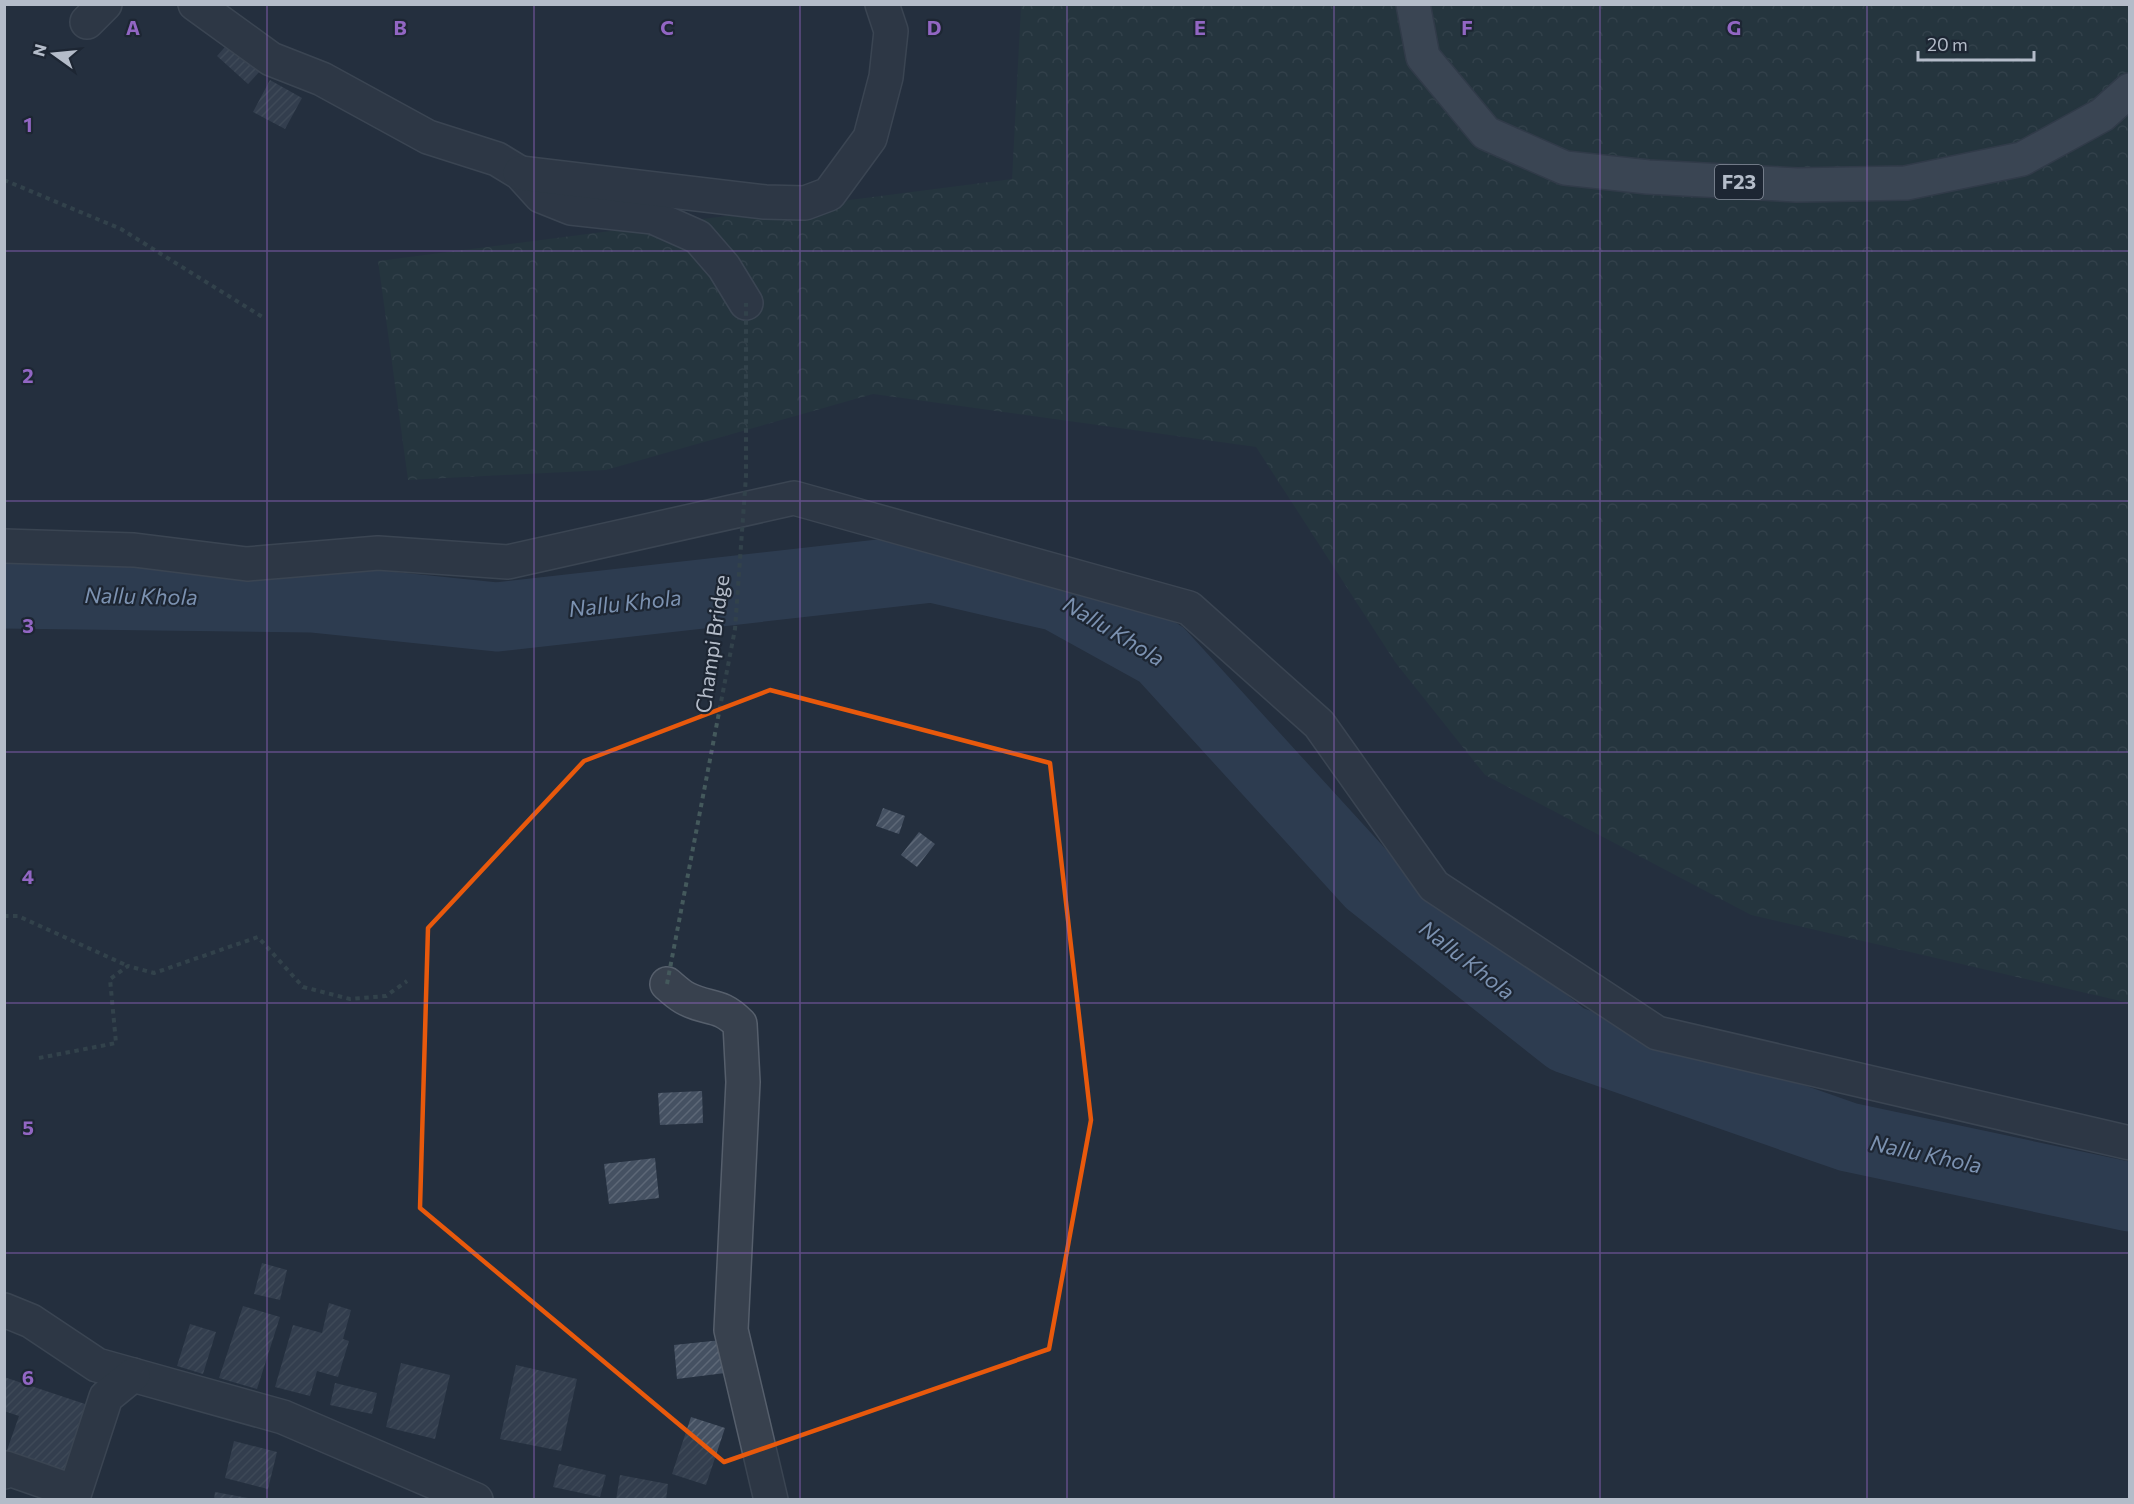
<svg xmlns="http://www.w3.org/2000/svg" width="2134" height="1504" viewBox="0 0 2134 1504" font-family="Commissioner,sans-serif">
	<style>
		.forest { fill: url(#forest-crowns) }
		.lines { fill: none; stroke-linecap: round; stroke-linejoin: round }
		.river { stroke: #394c67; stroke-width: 69 }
		.building { fill: url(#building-hatch) }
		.minor-casing { stroke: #565f6c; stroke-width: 36 }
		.major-casing { stroke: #414a57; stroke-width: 36 }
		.path { stroke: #44595c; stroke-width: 4; stroke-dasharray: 4.5 4.5; stroke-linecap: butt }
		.minor { stroke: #38414e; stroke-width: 33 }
		.major { stroke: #56606e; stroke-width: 33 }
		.path-bridge { stroke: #44595c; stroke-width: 4; stroke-dasharray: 4.5 4.5; stroke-linecap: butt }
		.marked { fill: none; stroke: #e8590c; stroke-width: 4.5; stroke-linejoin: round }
		.grid { fill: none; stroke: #9266c3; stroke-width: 1.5; stroke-opacity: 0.55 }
		.labels { text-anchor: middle; stroke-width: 4.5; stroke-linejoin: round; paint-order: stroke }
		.shield { fill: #1d2633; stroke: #878f9c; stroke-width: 1.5 }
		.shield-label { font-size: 20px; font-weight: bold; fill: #b4bcc9 }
		.street-label { font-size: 21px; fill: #b4bcc9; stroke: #1d2633 }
		.water-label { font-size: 22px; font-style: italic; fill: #7c92b1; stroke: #1d2633 }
		.grid-label { font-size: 20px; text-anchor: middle; font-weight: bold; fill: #9266c3; stroke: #1d2633; stroke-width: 4.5; stroke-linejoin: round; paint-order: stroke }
	</style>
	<defs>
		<pattern id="forest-crowns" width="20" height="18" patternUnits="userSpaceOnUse" patternTransform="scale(1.5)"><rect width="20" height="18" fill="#263c3f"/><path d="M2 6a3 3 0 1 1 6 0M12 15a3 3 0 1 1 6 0" fill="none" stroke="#435659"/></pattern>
		<pattern id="building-hatch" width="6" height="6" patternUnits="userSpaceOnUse" patternTransform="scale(1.5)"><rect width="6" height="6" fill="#455162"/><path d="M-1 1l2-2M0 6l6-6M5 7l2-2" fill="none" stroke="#5d6877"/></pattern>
	</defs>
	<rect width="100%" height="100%" fill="#242f3e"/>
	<polygon class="forest" points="1021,5 2129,5 2129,1003 1751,915 1485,775 1395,662 1256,447 873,394 606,470 408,480 378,261 1012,179"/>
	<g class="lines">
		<polyline class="river" points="4,594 312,598 497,617 932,568 1058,597 1161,654 1370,883 1567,1039 1848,1137 2130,1197"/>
	</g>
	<g class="building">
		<polygon points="231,40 262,69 248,84 217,56"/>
		<polygon points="270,80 302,98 285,129 253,112"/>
		<polygon points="883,808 905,816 899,834 876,826"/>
		<polygon points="919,832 935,844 917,867 901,855"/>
		<polygon points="702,1091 703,1123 660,1125 658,1093"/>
		<polygon points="655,1158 659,1198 609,1204 604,1164"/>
		<polygon points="262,1263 287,1270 280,1300 254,1294"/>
		<polygon points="329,1303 351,1310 343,1339 349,1341 338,1377 317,1371 310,1396 275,1387 293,1325 322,1333"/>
		<polygon points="243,1306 280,1317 257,1389 219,1378"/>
		<polygon points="190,1324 216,1332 203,1374 177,1366"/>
		<polygon points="722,1340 725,1373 677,1379 674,1345"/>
		<polygon points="401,1363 450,1375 435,1439 386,1427"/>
		<polygon points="516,1365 577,1379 561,1451 500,1439"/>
		<polygon points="4,1377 88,1405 66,1472 6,1453 19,1416 4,1411"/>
		<polygon points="335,1383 377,1393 372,1414 330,1405"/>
		<polygon points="691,1417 725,1428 706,1485 672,1474"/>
		<polygon points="234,1441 277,1452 268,1489 225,1478"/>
		<polygon points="559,1464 606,1475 600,1497 553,1487"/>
		<polygon points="620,1475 668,1484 666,1500 616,1500"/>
		<polygon points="215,1492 248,1498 248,1500 214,1500"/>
	</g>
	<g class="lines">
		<g class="minor-casing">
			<g id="minor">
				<polyline points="195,4 271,59 322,79 428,137 497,159 520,173 541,196 571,208 653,217 698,237 724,267 746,303"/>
				<polyline points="87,22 105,4"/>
				<polyline points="520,173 765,202 805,203 829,194 870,138 886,77 891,31 882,4"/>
				<polyline points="4,546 134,550 247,564 378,553 508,562 794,498 1189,608 1319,724 1434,886 1657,1033 2130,1143"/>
				<path d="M667,984c6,5 13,12 20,15 22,11 33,4 53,25l3,58 -12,248 40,170"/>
				<polyline points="4,1310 31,1321 97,1365 283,1417 476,1500"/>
				<polyline points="4,1472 6,1468 75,1492 106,1397 133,1375"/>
			</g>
		</g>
		<g class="major-casing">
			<polyline id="major" points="1413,4 1423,57 1486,133 1565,168 1648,177 1797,185 1906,183 2022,159 2102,115 2130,90"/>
		</g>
		<g class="path">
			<polyline points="4,180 121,229 264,318"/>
			<polyline points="4,916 18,916 128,966"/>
			<polyline points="39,1058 116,1043 110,979 128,966 154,973 258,937 303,987 350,999 386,996 407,981"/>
		</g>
		<use href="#minor" class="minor"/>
		<use href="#major" class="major"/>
		<polyline class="path-bridge" points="667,984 735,629 746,476 746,303"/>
	</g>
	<path d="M0 0H2134V1504H0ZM770,690l280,73 41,357 -42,229 -325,113 -304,-254 8,-280 156,-167z" fill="#242f3e" fill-opacity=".55" fill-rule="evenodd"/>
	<path class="marked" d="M770,690l280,73 41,357 -42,229 -325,113 -304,-254 8,-280 156,-167z"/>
	<path class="grid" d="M267,4v1496M534,4v1496M800,4v1496M1067,4v1496M1334,4v1496M1600,4v1496M1867,4v1496M4,251h2126M4,501h2126M4,752h2126M4,1003h2126M4,1253h2126"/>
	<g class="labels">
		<rect class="shield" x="1715" y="165" width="48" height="34" rx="4.5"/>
		<g class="shield-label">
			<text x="1739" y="189">F23</text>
		</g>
		<g class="street-label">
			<text transform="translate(713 644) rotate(-82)" y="7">Champi Bridge</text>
		</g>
		<g class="water-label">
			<text transform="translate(141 596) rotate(1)" y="8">Nallu Khola</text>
			<text transform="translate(625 603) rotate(-6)" y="8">Nallu Khola</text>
			<text transform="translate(1114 631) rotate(31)" y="8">Nallu Khola</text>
			<text transform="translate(1467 960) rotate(38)" y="8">Nallu Khola</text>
			<text transform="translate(1926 1154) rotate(12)" y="8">Nallu Khola</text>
		</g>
	</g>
	<g class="grid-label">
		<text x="133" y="35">A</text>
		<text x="400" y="35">B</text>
		<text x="667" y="35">C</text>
		<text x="934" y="35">D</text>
		<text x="1200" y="35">E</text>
		<text x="1467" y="35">F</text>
		<text x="1734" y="35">G</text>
		<text x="28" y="132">1</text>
		<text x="28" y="383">2</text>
		<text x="28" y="633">3</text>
		<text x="28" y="884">4</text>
		<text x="28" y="1135">5</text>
		<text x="28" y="1385">6</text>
	</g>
	<rect width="2134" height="1504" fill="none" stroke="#b4bcc9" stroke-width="12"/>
	<g transform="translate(54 54) rotate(285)" stroke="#1d2633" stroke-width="4.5" paint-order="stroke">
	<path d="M0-4.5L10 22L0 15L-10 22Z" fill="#b4bcc9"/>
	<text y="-9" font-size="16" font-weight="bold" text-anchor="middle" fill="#b4bcc9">N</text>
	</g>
	<path d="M1918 51v9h116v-9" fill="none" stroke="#b4bcc9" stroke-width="3"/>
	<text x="1927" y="51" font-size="18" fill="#b4bcc9" stroke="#1d2633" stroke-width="4.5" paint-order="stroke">20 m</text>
</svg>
